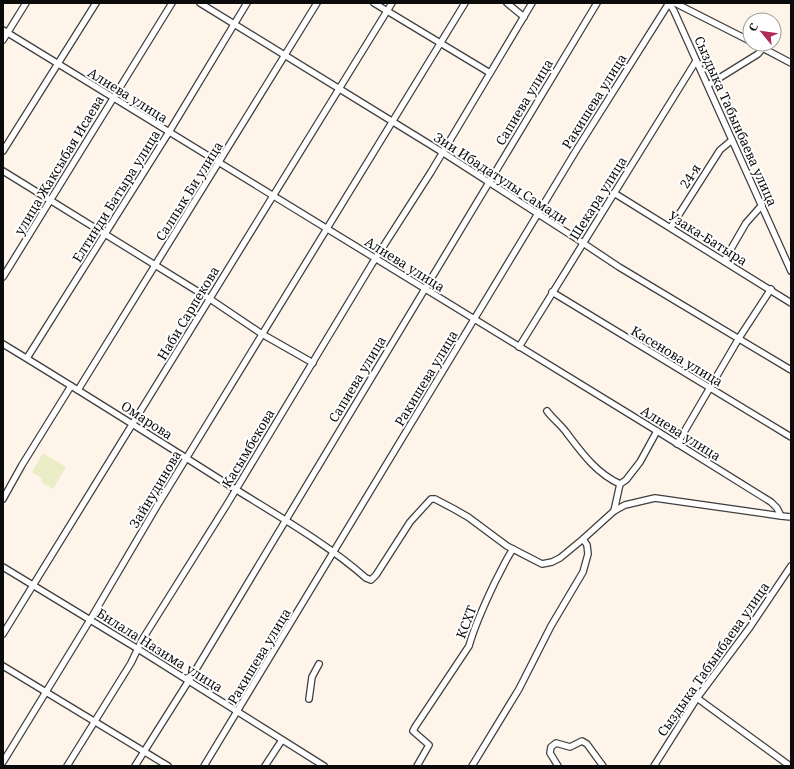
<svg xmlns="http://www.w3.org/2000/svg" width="794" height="769" viewBox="0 0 794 769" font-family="'Noto Serif',serif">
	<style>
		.pitch { fill: #ebedc7 }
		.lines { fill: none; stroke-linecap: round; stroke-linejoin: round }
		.minor-casing { stroke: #3e3e3e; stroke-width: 8 }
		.minor { stroke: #fff; stroke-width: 5.5 }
		.labels { text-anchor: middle; stroke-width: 4; stroke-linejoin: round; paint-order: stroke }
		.street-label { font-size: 13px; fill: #0b0b0b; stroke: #fff }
	</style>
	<rect width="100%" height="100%" fill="#fef4ea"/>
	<polygon class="pitch" points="43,453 66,467 53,489 41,482 42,479 32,472"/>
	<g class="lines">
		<g class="minor-casing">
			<g id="minor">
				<polyline points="200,3 442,152 577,239 619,267 791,370"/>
				<polyline points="374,3 490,73"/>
				<polyline points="507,3 524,17"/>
				<polyline points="669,3 674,11 791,271"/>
				<polyline points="675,3 750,41"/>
				<polyline points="3,30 657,431 771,502 777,508 781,516 791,517"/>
				<polyline points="3,40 26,3"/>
				<polyline points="755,44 791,63"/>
				<polyline points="708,85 758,54 763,48"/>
				<polyline points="3,151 96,3"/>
				<polyline points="3,171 210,299 262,334 313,363"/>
				<polyline points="614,193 791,303"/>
				<polyline points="671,227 720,150 732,140"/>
				<polyline points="724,261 746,223 762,205"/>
				<polyline points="3,277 172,3"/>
				<polyline points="552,292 791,437"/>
				<path d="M3,344c74,45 147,91 221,138 47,30 100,59 142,96l5,2 5,-5 34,-53 21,-23h4l19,10 14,8 39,29 35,18 10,-2 8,-4 23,-19 31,-28 11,-6 30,-7 126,18"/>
				<polyline points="519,347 696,61"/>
				<polyline points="27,358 169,132 247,3"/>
				<polyline points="78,390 317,3"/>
				<path d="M547,411c6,8 14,14 19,21 16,21 30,41 54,52"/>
				<polyline points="677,444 739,338 771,289"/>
				<polyline points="3,499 22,465 71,386"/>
				<polyline points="614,511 620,484 626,480 640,462 657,431"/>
				<polyline points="3,567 138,649 324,766"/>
				<polyline points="3,634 392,3"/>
				<polyline points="3,666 168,766"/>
				<polyline points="697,698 790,766"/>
				<polyline points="309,699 312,677 319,664"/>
				<polyline points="3,762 90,620 157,506 465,3"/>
				<polyline points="67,766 131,663 142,640 226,506 372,264 431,172 532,3"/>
				<polyline points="135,766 198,666 597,3"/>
				<polyline points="204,766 577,149 669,3"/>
				<polyline points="265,766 282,740"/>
				<path d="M417,766l12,-21 -16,-14 2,-4 54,-81c6,-22 16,-43 26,-64 6,-11 11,-23 18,-33"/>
				<polyline points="472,766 519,689 551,626 583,572 588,554 587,545 583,539"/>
				<polyline points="558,766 550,753 551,747 556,743 570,747 582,741 587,744 603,766"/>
				<polyline points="654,766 697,698 750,627 791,566"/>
			</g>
		</g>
		<use href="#minor" class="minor"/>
	</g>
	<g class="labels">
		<g class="street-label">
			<text transform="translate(128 95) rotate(32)" y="5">Алиева улица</text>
			<text transform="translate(594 101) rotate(-58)" y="5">Ракишева улица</text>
			<text transform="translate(524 102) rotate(-59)" y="5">Сапиева улица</text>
			<text transform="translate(736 121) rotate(66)" y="5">Сыздыка Табынбаева улица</text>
			<text transform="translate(59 165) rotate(-59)" y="5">улица Жаксыбая Исаева</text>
			<text transform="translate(690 176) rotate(-57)" y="5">24-я</text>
			<text transform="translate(501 178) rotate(33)" y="5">Зии Ибадатулы Самади</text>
			<text transform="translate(189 191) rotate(-58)" y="5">Салпык Би улица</text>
			<text transform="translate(116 196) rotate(-58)" y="5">Елтинди Батыра улица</text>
			<text transform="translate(598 198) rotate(-58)" y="5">Шекара улица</text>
			<text transform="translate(708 238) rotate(32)" y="5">Узака-Батыра</text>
			<text transform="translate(405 264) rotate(32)" y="5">Алиева улица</text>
			<text transform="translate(188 313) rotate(-59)" y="5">Наби Сарпекова</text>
			<text transform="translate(677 356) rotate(31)" y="5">Касенова улица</text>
			<text transform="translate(426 378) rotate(-59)" y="5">Ракишева улица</text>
			<text transform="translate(357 379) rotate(-59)" y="5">Сапиева улица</text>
			<text transform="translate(147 420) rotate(33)" y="5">Омарова</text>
			<text transform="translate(681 433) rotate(32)" y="5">Алиева улица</text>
			<text transform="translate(248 448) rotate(-59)" y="5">Касымбекова</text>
			<text transform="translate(155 489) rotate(-59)" y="5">Зайнудинова</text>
			<text transform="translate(466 622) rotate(-69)" y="5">КСХТ</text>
			<text transform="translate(160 650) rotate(32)" y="5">Билала Назима улица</text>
			<text transform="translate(259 656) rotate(-59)" y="5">Ракишева улица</text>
			<text transform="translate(713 659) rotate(-55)" y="5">Сыздыка Табынбаева улица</text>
		</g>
	</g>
	<rect width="794" height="769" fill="none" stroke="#0b0b0b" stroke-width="8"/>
	<g transform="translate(762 32) rotate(299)"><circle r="19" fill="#ffffff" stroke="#9d9d9d"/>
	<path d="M0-3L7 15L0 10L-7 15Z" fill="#b22b59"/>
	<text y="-6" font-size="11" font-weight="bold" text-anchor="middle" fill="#0b0b0b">С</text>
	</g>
</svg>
